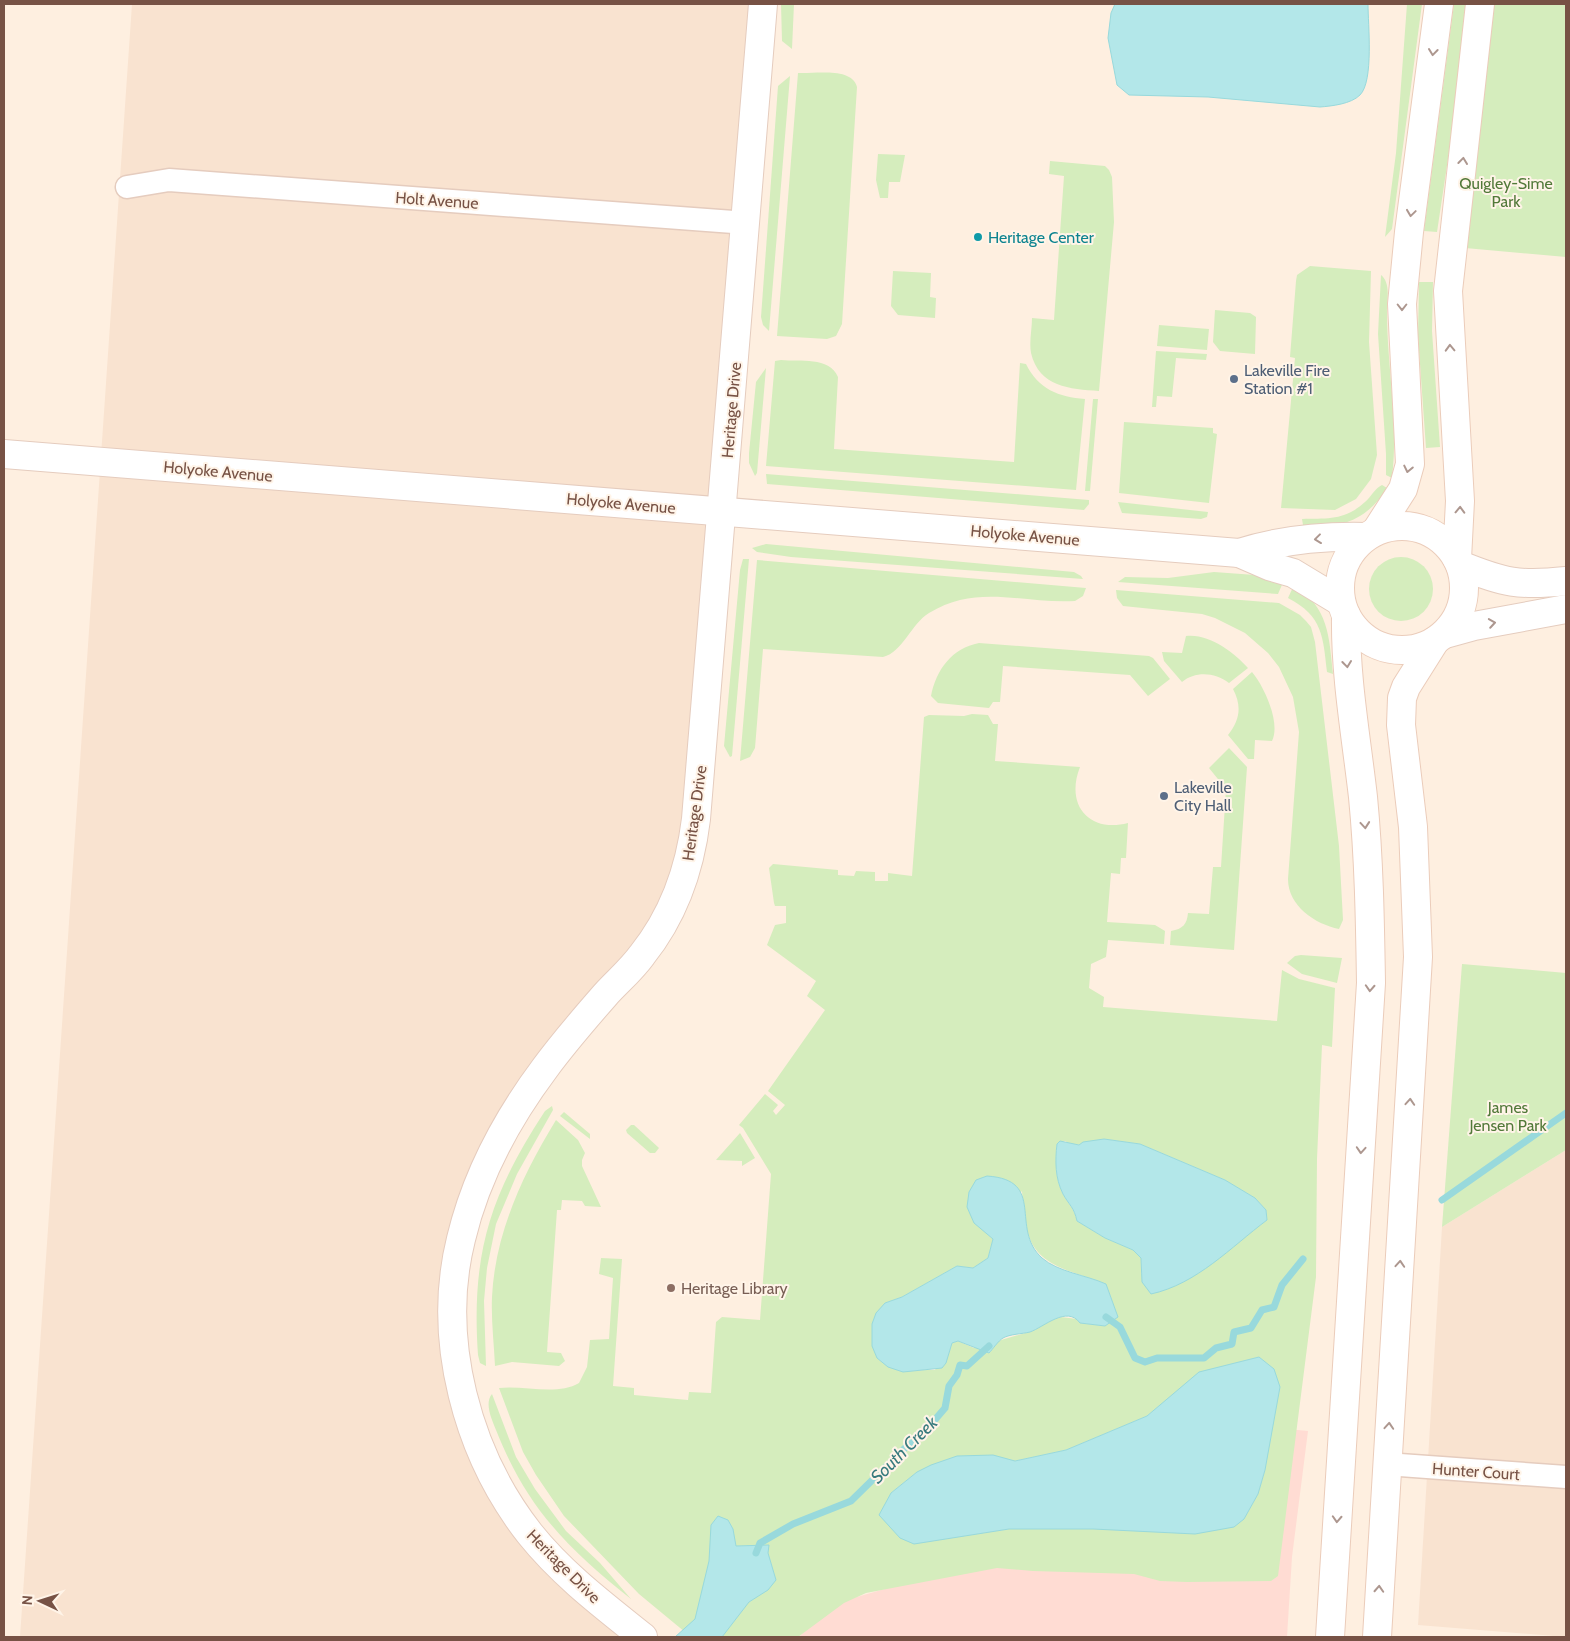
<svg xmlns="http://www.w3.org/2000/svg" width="1570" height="1641" viewBox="0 0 1570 1641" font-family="Cabin,sans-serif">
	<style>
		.residential { fill: #f9e3d0 }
		.commercial { fill: #ffdcd3 }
		.green { fill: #d5edbd; fill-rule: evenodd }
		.water { fill: #b3e7e9; stroke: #98d9dc }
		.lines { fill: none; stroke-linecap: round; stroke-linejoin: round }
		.stream { stroke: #98d9dc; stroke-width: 7 }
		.minor-casing { stroke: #e5ccbe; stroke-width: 25 }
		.tertiary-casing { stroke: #e5ccbe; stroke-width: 30 }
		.secondary-casing { stroke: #ebccba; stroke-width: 30 }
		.minor { stroke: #fff; stroke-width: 22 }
		.tertiary { stroke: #fff; stroke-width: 28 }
		.secondary { stroke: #fff; stroke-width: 28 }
		.oneway { stroke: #ad978f }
		.culture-dot { fill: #0f9aa8; stroke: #fff4e8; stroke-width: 2 }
		.service-dot { fill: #5c6f8a; stroke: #fff4e8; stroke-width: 2 }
		.education-dot { fill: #8d6e63; stroke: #fff4e8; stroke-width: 2 }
		.labels { text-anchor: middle; stroke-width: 4; stroke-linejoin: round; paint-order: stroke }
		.park-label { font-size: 16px; fill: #527939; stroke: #fff4e8 }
		.street-label { font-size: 16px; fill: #775245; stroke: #fff4e8 }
		.culture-label { font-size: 16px; fill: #0d838f; stroke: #fff4e8; text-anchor: start }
		.service-label { font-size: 16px; fill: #4e5e75; stroke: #fff4e8; text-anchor: start }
		.education-label { font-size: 16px; fill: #785e54; stroke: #fff4e8; text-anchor: start }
		.water-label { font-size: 18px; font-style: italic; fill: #377a7e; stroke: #fff4e8 }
	</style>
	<rect width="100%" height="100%" fill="#feefe0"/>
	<g class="residential">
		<polygon points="132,4 763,4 682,883 491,1153 454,1338 510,1506 643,1637 20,1637"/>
		<polygon points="1566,1150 1566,1637 1418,1625 1442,1227"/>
	</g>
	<polygon class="commercial" points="1277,1428 1308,1431 1292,1557 1287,1637 799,1637 829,1605 989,1559"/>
	<g class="green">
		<polygon points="781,4 794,4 792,49 782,41"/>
		<polygon points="1407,4 1422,4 1392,229 1385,237 1396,153"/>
		<polygon points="1454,4 1566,4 1566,257 1443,246 1451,139 1437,232 1424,231"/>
		<path d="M798,73c17,1 54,-6 59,14l-15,237 -6,12 -9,3 -50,-3z"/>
		<polygon points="790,76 769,331 763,325 761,317 778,86"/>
		<polygon points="878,154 905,155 900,182 889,182 888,198 880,198 876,180"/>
		<path d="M1050,161l55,5 4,4 3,7 2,45 -15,169c-29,-2 -60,-4 -68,-38 -2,-11 1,-24 1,-35l22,2 10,-144 -15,-2z"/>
		<polygon points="1310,266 1371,271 1369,342 1377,455 1371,479 1356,499 1335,510 1281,508 1295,358 1290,357 1296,281 1297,275"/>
		<polygon points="893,271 931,273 930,297 936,298 935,318 898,315 891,306"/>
		<path d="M1381,275c10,8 6,25 6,37 0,55 12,112 5,166l-6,-3v-21l-8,-120z"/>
		<polygon points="1419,282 1433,282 1432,331 1440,447 1426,448 1418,336"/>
		<polygon points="1215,310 1250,313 1256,317 1255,354 1220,351 1213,342"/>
		<polygon points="1159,325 1209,329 1207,350 1157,346"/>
		<polygon points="1156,351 1207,354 1206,360 1176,358 1172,397 1157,396 1156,407 1152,407"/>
		<path d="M781,360c19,2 48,-4 57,17l-4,72 180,13 6,-99 6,1c12,25 33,33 59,35l-9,91 -310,-24 9,-105z"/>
		<polygon points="766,368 757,473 755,476 749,463 749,453 756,382"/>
		<polygon points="1093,399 1098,399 1090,491 1085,491"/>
		<polygon points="1124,422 1213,428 1213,433 1217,434 1209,503 1119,493"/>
		<polygon points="766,474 1089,500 1089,504 1084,510 767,484"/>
		<path d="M1382,485l5,3c-21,34 -46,38 -83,43l-2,-12c26,-1 42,2 63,-17 6,-5 10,-14 17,-17z"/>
		<polygon points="1118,502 1208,512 1207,517 1201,519 1122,513"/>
		<polygon points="766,544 1074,572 1081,576 1083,579 791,557 757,552 752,548"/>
		<circle cx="1401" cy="589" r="32"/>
		<polygon points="743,559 749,559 732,756 730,757 724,746 740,570"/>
		<path d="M757,560l329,28 -3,8 -8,5c-53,3 -97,-18 -146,12 -18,11 -26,39 -46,44l-120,-8 -8,99 -5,9 -10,4z"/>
		<polygon points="1214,572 1255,575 1284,580 1278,594 1118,582 1125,577 1168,578"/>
		<path d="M1294,585c35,23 35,51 39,89l-6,-2c-4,-35 -4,-56 -39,-74z"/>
		<path d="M1116,590l163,13 21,12 6,6 5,6 4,15 24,204 4,74 -4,9c-24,-5 -51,-23 -51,-50l11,-147 -6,-35 -14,-30 -11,-14 -23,-20 -30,-15 -13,-4 -79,-8 -6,-8z"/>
		<path d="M1186,636c22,-3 48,16 62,32l-19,15c-14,-11 -34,-12 -47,-1l-18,-21 -2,-9 20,1z"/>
		<path d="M979,643l170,13 4,2 17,21 -22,17 -18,-21 -127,-9 -3,36h-7l-4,6 -51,-5 -7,-7c5,-26 21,-48 48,-53z"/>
		<path d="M1252,672c12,14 29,51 20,69l-17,-1 -1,19h-6l-20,-24c12,-15 14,-29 5,-46z"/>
		<path d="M972,714l16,1 5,9h5l-3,37 85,6c-15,38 9,66 48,56l-2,35h-5l-1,16 -9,-1 -4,49 48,3 10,6 -1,13 -56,-4 -2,17 -15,7 -2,24 15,9 -1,10 174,14 5,-51 17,9 36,9 -3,59 -10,-2 -5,114 -1,118 -38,299 -7,5 -84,1 -27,-1 -26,-7 -101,-3 -36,-3 -131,25 -22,10 -46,34h-107l-52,-43 -75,-78 -28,-41 -13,-23 -24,-64c25,-3 58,8 80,-5l8,-16 3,-27 19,-1 4,-61 -14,-4 2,-16 21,1 -9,127 21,2v7l54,5 1,-8 22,1 5,-71 6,-5 38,3 11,-146 -28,-46 -4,-3 26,-31 13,11 -5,6 3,4 9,-10 -17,-14 57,-81 -18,-14 9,-15 -49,-36 8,-20 11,-2v-17h-11l-1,-3 -5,-35 4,-4 65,6v5l16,1 2,-5 19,1v9h13v-8l24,3 12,-159 5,-2 35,1zM1104,1139l36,5 85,36 30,18 11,12 1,10 -12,9 -114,45v-16l-8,-8 -28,-12 -28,-17c-3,-13 -8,-16 -14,-27 -8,-16 -8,-33 -6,-50l8,-3c12,8 26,1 39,-2zM1022,1191c1,14 1,30 6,43 11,35 48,37 77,50l8,19 -8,23 -25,-3 -3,-4 -16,-2 -10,2 -19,12 -58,17 -16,-7 -6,2 -17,27c-25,-1 -36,6 -58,-12l8,-55 17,-6 55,-31 16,2 15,-10 5,-19 -8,-7zM1259,1357l6,113 -7,24 -14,25 -151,10h-84l-61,9h-48l-6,-8 -3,-37 26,-21 98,-11 51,-11 81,-34 35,-28 46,-23z"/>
		<path d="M1229,748l18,19 -13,183 -64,-5 1,-14c12,-2 16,-7 17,-18l21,1 4,-47h8l5,-78 -17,-21z"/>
		<polygon points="1301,955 1342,958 1337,983 1302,974 1287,963 1295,956"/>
		<polygon points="1462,964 1566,973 1566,1150 1442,1227"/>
		<path d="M552,1106l1,4 -36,64 -21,50 -9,44 -3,33 2,65 -6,-3 -2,-8c-7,-101 12,-160 67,-244z"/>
		<polygon points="564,1112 590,1134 590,1139 560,1116"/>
		<path d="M556,1120l22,20 7,13 -3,7v6l19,41 -16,-1 -3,-5 -20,-1 -1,10h-4l-10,142 14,1 4,8 -6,5 -47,-4 -17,4c-1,-23 -4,-46 -3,-69 3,-64 31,-123 64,-177z"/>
		<polygon points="631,1125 634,1125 659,1148 655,1153 650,1153 627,1133 626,1130"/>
		<polygon points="740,1133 755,1158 742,1166 742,1161 716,1160"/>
		<path d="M492,1394l24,63 19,32 31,42 34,32 31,36c-64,-51 -104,-91 -135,-169 -4,-10 -12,-27 -4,-36z"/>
	</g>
	<g class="water">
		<path d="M1115,4h253c0,20 6,77 -8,91 -9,9 -28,11 -40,12l-112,-10 -79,-2 -12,-10 -9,-47 3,-25z"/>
		<path d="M1104,1139l36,5 85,36 30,18 11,12 1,10c-36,27 -70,64 -116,74l-9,-12 -1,-24 -8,-8 -28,-12 -28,-17c-3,-14 -8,-16 -14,-27 -8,-16 -8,-33 -6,-50l3,-3 19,4 4,-3z"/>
		<path d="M987,1176c60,4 22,52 55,82 16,14 44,17 64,26l12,33 -13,9 -25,-3c-13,-18 -36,4 -50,9 -8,2 -20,2 -27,6 -5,3 -10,11 -14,15l-31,-12 -6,2 -6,20 -4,5 -39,4 -15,-5 -11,-9 -5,-12v-22l4,-11 9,-10 17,-6 55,-31 16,2 15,-10 5,-19 -19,-16 -7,-16 2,-15 7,-12z"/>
		<polygon points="1259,1357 1274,1369 1280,1387 1265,1470 1258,1494 1244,1519 1234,1527 1195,1534 1093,1529 1009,1529 914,1544 900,1538 879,1515 891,1493 917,1472 931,1465 957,1456 993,1455 1015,1461 1066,1450 1147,1416 1199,1372"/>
		<polygon points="718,1516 728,1520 733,1529 736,1546 769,1545 768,1553 776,1580 768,1590 749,1602 722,1637 675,1637 695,1619 709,1561 711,1525"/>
	</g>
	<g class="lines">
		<g class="stream">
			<polyline points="1442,1200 1566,1113"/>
			<polyline points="1106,1317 1120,1327 1135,1358 1145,1362 1157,1358 1204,1358 1216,1348 1232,1344 1234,1332 1251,1328 1262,1310 1274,1307 1282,1285 1303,1259"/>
			<polyline points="756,1553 760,1543 793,1524 851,1501 905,1448 921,1436 945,1408 949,1386 957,1375 960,1365 967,1366 989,1346"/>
		</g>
		<g class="minor-casing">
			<g id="minor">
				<polyline points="127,187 169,180 747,223"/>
				<polyline points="1386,1464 1566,1477"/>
			</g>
		</g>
		<g class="tertiary-casing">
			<g id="tertiary">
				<polyline points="4,454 1239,553 1269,566 1293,573 1341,602"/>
				<path d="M1239,553c41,-13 85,-17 127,-16"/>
				<path d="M1460,565c44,18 59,21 106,16"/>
				<polyline points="1445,634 1474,626 1566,609"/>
				<path d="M643,1637c-40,-32 -81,-63 -113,-103 -63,-80 -94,-195 -69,-295 15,-63 45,-119 84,-171 19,-26 40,-50 61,-74 12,-13 26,-25 36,-39 32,-40 48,-86 54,-136l67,-815"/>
			</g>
		</g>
		<g class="secondary-casing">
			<g id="secondary">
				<circle cx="1402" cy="588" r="62"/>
				<polyline points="1376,531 1403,489 1410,464 1402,304 1409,232 1439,4"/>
				<polyline points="1457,559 1460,501 1448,291 1480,4"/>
				<path d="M1330,1637l41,-654c-1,-63 -2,-124 -8,-186 -7,-61 -18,-121 -17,-182"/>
				<polyline points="1377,1637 1418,957 1413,827 1401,725 1402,698 1406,687 1435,641"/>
			</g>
		</g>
		<use href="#minor" class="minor"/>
		<use href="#tertiary" class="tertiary"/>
		<use href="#secondary" class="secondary"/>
	</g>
	<defs><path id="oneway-chevron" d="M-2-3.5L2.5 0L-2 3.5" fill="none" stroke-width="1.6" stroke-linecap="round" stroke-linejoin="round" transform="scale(1.25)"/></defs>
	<g class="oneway">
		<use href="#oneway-chevron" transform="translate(1433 52) rotate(97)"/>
		<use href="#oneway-chevron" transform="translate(1463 161) rotate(-83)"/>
		<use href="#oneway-chevron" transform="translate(1411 213) rotate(98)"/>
		<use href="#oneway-chevron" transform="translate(1402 307) rotate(90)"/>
		<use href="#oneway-chevron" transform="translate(1450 348) rotate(-92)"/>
		<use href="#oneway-chevron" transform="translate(1408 469) rotate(102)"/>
		<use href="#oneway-chevron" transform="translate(1460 510) rotate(-88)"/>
		<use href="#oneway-chevron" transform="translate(1318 539) rotate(173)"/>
		<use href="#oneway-chevron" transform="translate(1492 623) rotate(-9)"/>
		<use href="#oneway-chevron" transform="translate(1347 664) rotate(83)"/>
		<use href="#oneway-chevron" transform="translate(1365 825) rotate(85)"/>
		<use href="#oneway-chevron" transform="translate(1370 988) rotate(93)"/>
		<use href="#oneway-chevron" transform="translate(1410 1102) rotate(-86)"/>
		<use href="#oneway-chevron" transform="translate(1361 1150) rotate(94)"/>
		<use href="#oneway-chevron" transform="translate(1400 1264) rotate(-86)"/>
		<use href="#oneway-chevron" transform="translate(1389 1426) rotate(-86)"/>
		<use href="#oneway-chevron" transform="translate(1337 1519) rotate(93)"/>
		<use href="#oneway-chevron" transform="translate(1379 1589) rotate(-87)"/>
	</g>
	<circle class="culture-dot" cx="978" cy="237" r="5"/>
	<g class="service-dot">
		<circle cx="1234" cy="379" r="5"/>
		<circle cx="1164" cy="796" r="5"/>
	</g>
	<circle class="education-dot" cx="671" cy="1288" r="5"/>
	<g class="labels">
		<g class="park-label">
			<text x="1506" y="189">Quigley-Sime<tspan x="1506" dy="18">Park</tspan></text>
			<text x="1508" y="1113">James<tspan x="1508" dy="18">Jensen Park</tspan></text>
		</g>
		<g class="street-label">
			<text transform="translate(437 200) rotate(4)" y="6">Holt Avenue</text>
			<text transform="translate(731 410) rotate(-85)" y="6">Heritage Drive</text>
			<text transform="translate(218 471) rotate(5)" y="6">Holyoke Avenue</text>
			<text transform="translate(621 503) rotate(5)" y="6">Holyoke Avenue</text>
			<text transform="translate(1025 535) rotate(5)" y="6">Holyoke Avenue</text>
			<text transform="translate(694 813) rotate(-82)" y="6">Heritage Drive</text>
			<text transform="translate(1476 1471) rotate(4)" y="6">Hunter Court</text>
			<text transform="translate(564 1566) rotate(45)" y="6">Heritage Drive</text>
		</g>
		<g class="culture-label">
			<text x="988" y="243">Heritage Center</text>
		</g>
		<g class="service-label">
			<text x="1244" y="376">Lakeville Fire<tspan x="1244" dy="18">Station #1</tspan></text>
			<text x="1174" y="793">Lakeville<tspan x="1174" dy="18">City Hall</tspan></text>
		</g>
		<g class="education-label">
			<text x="681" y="1294">Heritage Library</text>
		</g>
		<g class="water-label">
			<text transform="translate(904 1450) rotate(-45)" y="6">South Creek</text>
		</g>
	</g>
	<rect width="1570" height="1641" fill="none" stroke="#775245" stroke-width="10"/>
	<g transform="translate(40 1601) rotate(274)" stroke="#fff4e8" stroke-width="4" paint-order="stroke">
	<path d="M0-4L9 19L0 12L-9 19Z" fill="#775245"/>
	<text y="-8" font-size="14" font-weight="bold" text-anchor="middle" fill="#775245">N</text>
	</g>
</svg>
